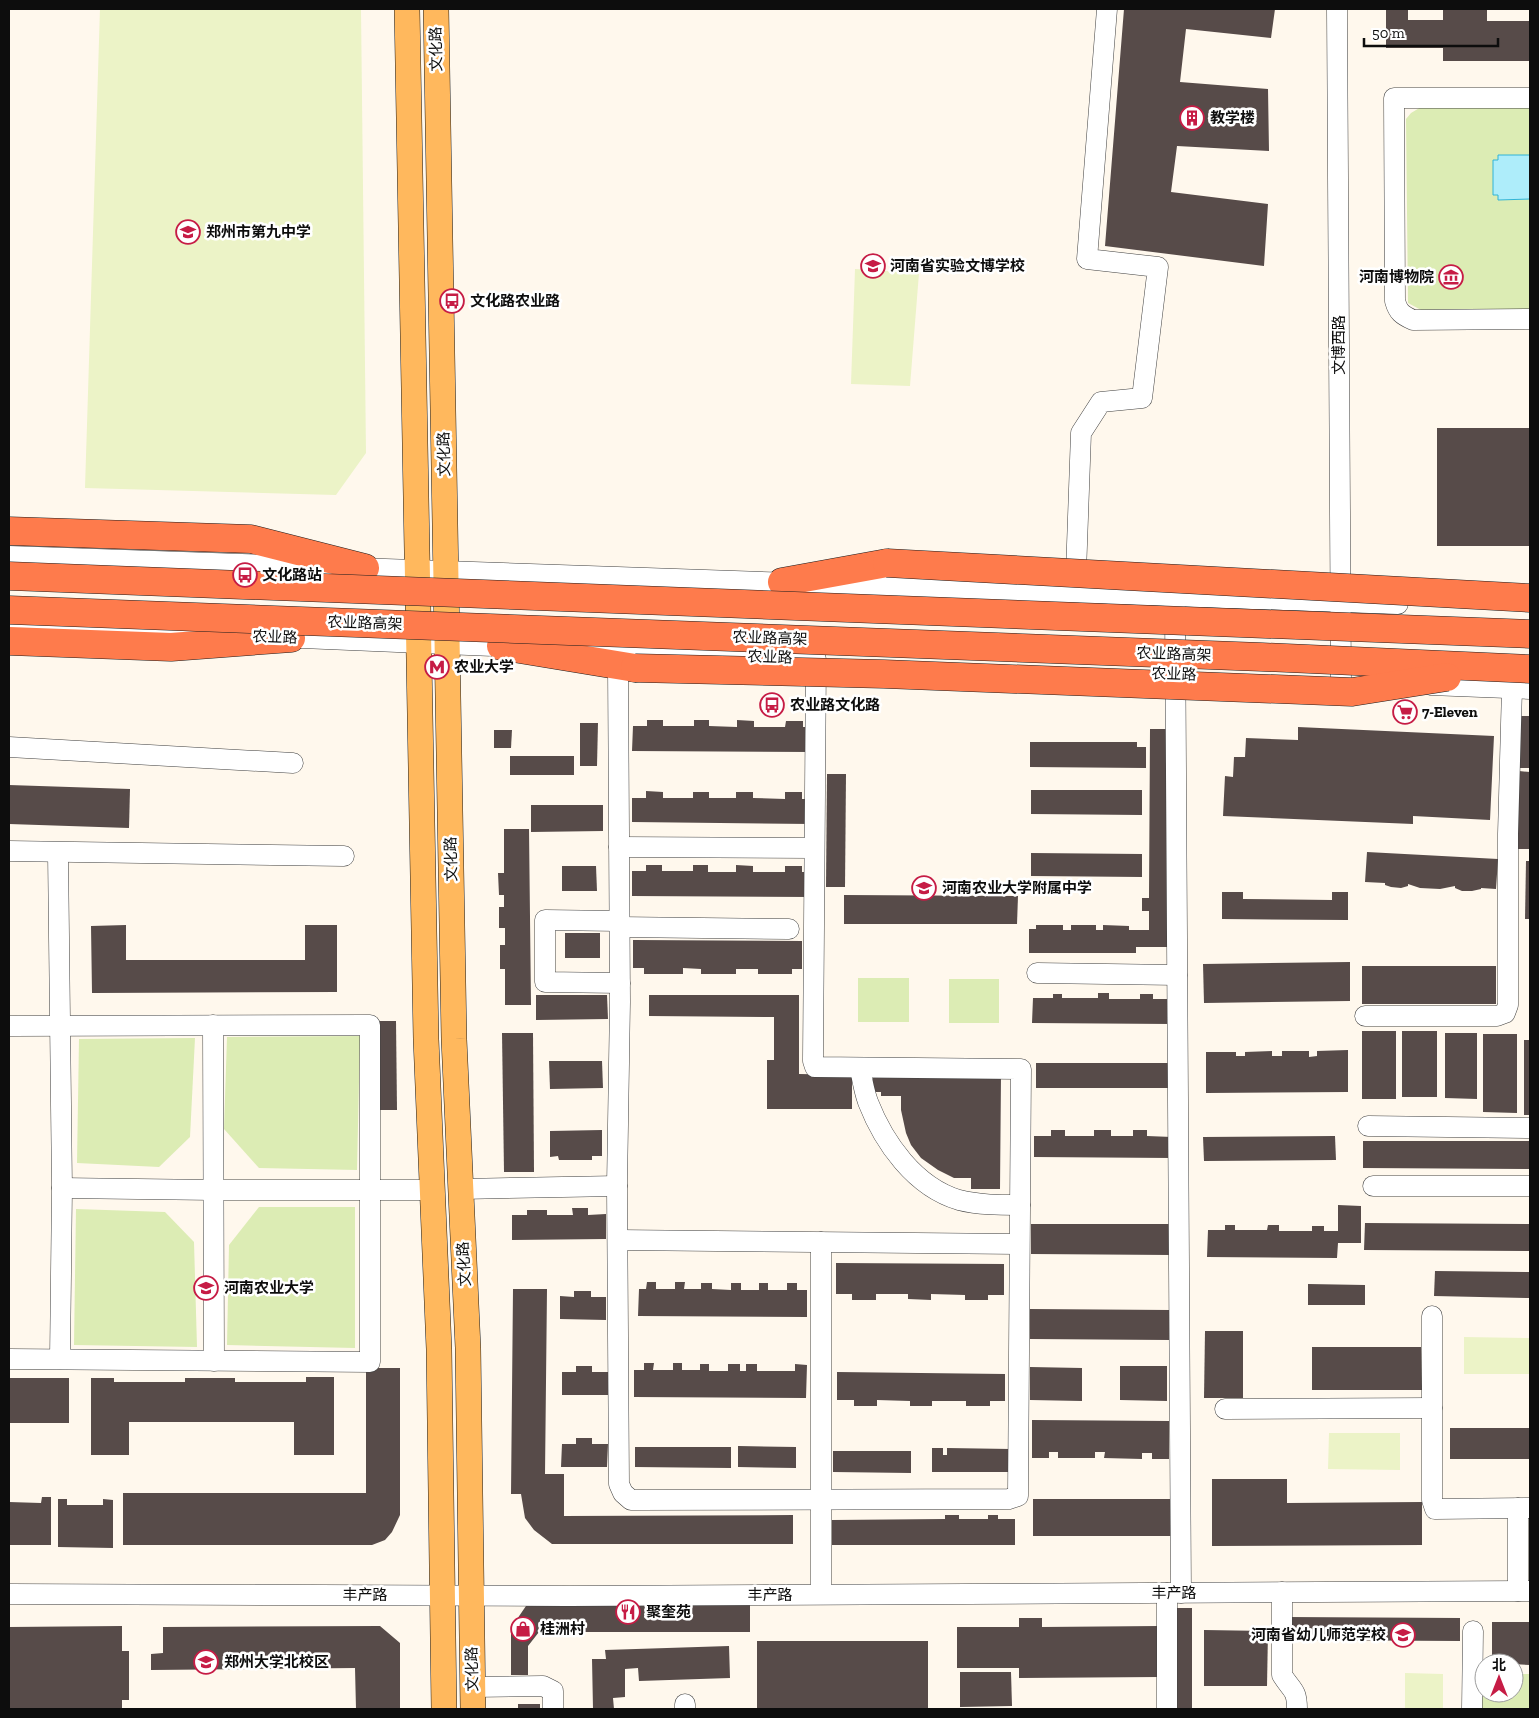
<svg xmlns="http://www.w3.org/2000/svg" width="1539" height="1718" viewBox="0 0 1539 1718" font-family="'Zilla Slab','Noto Sans SC',serif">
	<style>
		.green { fill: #dcecb4 }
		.pitch { fill: #ecf3c7 }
		.water { fill: #aeedfa; stroke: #30b4d6 }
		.building { fill: #574b49 }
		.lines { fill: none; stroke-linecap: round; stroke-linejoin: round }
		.minor-casing { stroke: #404040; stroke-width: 21 }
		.major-casing { stroke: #1e1e1e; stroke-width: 26 }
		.highway-casing { stroke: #1e1e1e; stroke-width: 29 }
		.minor { stroke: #fff; stroke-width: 20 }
		.major { stroke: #ffb85d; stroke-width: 25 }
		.highway { stroke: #fe7b4c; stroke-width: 28 }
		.highway-bridge-casing { stroke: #1e1e1e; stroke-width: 29; stroke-linecap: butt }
		.highway-bridge { stroke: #fe7b4c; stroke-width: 28 }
		.labels { text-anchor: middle; stroke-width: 5; stroke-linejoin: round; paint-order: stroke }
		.street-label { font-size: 15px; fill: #0d0d0d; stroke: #fff }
		.poi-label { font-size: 15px; font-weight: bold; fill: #0d0d0d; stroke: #fff; text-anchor: start }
	</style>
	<rect width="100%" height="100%" fill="#fff8ed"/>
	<g class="green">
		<polygon points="1421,107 1530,107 1530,155 1498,155 1498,160 1494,160 1493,194 1498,195 1498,200 1530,199 1530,309 1423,311 1408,303 1406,119 1411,113"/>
		<rect x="858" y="978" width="51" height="44"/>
		<rect x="949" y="979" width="50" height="44"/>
		<polygon points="360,1036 357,1170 259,1168 224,1129 227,1037"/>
		<polygon points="195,1038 190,1137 159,1167 77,1163 79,1039"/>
		<polygon points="259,1207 355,1207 355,1348 227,1345 229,1245"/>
		<polygon points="76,1209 165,1212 194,1242 197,1347 74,1345"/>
		<polygon points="1514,1674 1530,1674 1530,1709 1482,1709 1482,1698 1484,1692 1514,1693"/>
	</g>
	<g class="pitch">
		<polygon points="100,9 361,9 366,453 336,495 85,488"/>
		<polygon points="855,269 919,273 910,386 851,384"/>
		<polygon points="1464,1337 1530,1338 1530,1374 1464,1374"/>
		<polygon points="1329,1433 1400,1433 1400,1470 1328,1469"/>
		<polygon points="1405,1673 1443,1674 1443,1709 1405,1709"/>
	</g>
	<polygon class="water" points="1498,155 1530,155 1530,199 1498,200 1498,195 1493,195 1493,160 1498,160"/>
	<g class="building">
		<polygon points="1124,9 1275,9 1271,38 1186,29 1180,82 1268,89 1269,151 1177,146 1171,192 1268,204 1264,266 1105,246"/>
		<polygon points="1386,9 1408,9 1408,20 1443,20 1443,9 1487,9 1487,21 1530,21 1530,61 1443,61 1443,48 1386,48"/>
		<rect x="1437" y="428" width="93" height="118"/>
		<polygon points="1520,716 1530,716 1530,768 1519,768"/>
		<polygon points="647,720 663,720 663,726 694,726 694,720 709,720 709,726 737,727 737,720 754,721 754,727 785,727 786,721 803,721 803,727 812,727 812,752 632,751 633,726 647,726"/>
		<polygon points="580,723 598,723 597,766 580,766"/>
		<polygon points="1298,727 1494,736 1490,820 1413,816 1413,824 1223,816 1225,776 1233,777 1234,757 1245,757 1246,738 1298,740"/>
		<polygon points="1150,729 1172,729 1171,947 1136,947 1136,953 1029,953 1029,929 1036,929 1036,925 1063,925 1063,930 1071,930 1071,925 1096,925 1096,930 1103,930 1103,925 1129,926 1129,930 1149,930 1149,911 1142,911 1142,898 1149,898"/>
		<polygon points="494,730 512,730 511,748 494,748"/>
		<polygon points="1030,742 1137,742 1137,747 1146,747 1146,768 1030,767"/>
		<rect x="510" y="756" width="64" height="19"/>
		<polygon points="1519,771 1530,772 1530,849 1517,849"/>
		<polygon points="827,774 846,774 845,887 826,887"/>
		<polygon points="9,785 130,789 129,828 9,824"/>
		<polygon points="1031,790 1142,790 1142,815 1031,814"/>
		<polygon points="646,791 663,792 663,798 693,798 693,792 709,792 709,798 736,798 736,792 753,792 753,798 785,799 785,792 802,792 802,799 811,799 811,824 632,822 632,798 646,798"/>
		<polygon points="531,805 603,805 603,831 531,832"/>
		<polygon points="504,829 529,829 531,1005 505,1005 505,969 500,969 500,945 505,945 505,928 499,928 499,907 504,907 504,895 499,895 498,873 504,873"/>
		<polygon points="1367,852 1498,859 1496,889 1481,888 1481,889 1472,891 1462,891 1455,888 1455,886 1440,889 1420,888 1408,884 1408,886 1401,888 1391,887 1385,885 1385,883 1365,882"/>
		<polygon points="1031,853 1142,854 1142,877 1031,876"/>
		<polygon points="1526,861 1530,861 1530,919 1525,919"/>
		<polygon points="646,865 662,865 662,871 693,871 693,865 708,865 708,872 736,872 736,865 753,866 753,872 785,872 785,866 802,866 802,872 811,872 811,897 632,896 632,871 646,871"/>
		<polygon points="562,866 596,866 597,891 562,891"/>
		<polygon points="1222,892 1243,892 1243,899 1332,900 1332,892 1348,892 1348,920 1222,919"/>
		<polygon points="844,895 1018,896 1017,924 844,924"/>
		<polygon points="126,925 126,960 305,960 305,925 337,925 337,992 92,993 91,926"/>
		<rect x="565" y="933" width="35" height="25"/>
		<polygon points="633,940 802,941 802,969 792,969 792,974 758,974 758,969 736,969 736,974 701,974 701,969 683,968 683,974 644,974 644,968 633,968"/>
		<polygon points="1350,962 1350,1001 1204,1003 1203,964"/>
		<rect x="1362" y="966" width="134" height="38"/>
		<polygon points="1098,993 1109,993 1109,999 1140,999 1140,994 1153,994 1153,999 1171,999 1171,1024 1032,1023 1033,998 1053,998 1053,994 1062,994 1062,998 1098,998"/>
		<polygon points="536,995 607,995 608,1019 536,1020"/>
		<polygon points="649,995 799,995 799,1074 852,1075 852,1109 767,1109 767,1060 774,1060 774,1017 649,1016"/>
		<polygon points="376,1021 396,1021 397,1110 376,1110"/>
		<rect x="1362" y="1031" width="34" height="68"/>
		<rect x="1402" y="1031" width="35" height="66"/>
		<polygon points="502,1033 533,1033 534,1172 504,1172"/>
		<polygon points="1445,1033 1477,1033 1477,1099 1445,1098"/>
		<polygon points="1483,1034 1517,1034 1517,1113 1483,1112"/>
		<rect x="1524" y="1040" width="6" height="75"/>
		<polygon points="1348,1050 1348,1092 1206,1093 1206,1052 1236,1052 1236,1056 1245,1056 1245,1052 1272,1051 1272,1056 1282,1056 1282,1051 1309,1051 1309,1057 1317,1056 1317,1051"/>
		<polygon points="549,1061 602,1061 603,1088 550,1089"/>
		<rect x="1036" y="1063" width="132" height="25"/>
		<polygon points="873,1075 1001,1075 1000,1189 971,1189 971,1178 954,1178 938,1170 921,1158 911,1145 906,1133 901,1110 901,1096 881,1096 881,1092 873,1092"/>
		<polygon points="602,1130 602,1156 592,1156 592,1160 559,1160 558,1156 550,1157 550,1131"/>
		<polygon points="1051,1130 1065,1130 1065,1136 1094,1136 1094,1130 1111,1130 1111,1136 1133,1136 1133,1130 1147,1130 1147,1136 1172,1137 1172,1158 1034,1157 1034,1136 1051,1136"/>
		<polygon points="1335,1136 1336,1160 1204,1161 1203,1137"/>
		<polygon points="1363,1141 1530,1141 1530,1169 1363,1168"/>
		<polygon points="1338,1205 1361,1206 1361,1243 1338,1243 1337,1258 1207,1257 1208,1230 1225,1230 1225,1225 1235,1225 1235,1230 1267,1230 1268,1225 1279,1225 1279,1231 1312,1231 1312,1226 1324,1226 1324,1231 1338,1231"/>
		<polygon points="572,1208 588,1208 588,1215 606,1214 606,1239 512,1240 512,1215 527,1215 527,1210 547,1210 547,1215 573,1215"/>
		<polygon points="1365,1223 1530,1224 1530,1251 1364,1250"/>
		<polygon points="1031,1224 1172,1224 1171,1255 1031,1254"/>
		<polygon points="836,1263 1004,1264 1004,1295 988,1295 988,1300 965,1300 965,1295 931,1294 931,1300 908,1299 908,1294 876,1294 876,1300 852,1300 852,1294 836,1294"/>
		<polygon points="1435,1271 1530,1272 1530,1298 1434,1296"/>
		<polygon points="647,1282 656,1282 656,1289 675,1289 675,1282 685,1282 684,1289 701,1289 701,1283 712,1283 712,1289 731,1290 731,1283 741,1283 741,1290 759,1290 759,1283 768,1283 768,1290 787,1290 787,1283 797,1283 797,1290 807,1290 807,1317 638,1316 639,1289 646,1289"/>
		<polygon points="1308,1284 1365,1285 1365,1305 1308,1305"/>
		<polygon points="513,1289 547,1289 545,1474 564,1474 564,1516 793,1515 793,1544 552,1544 534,1530 525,1518 521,1494 511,1494"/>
		<polygon points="574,1291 591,1291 591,1297 606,1297 606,1320 560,1319 560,1296 574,1297"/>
		<polygon points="1030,1309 1170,1310 1170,1340 1030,1339"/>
		<polygon points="1205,1331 1243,1331 1243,1398 1204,1398"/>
		<polygon points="1312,1347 1421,1347 1422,1390 1312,1390"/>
		<polygon points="644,1363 654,1363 653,1370 673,1370 673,1363 682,1363 682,1370 700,1370 700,1364 709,1364 709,1371 728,1371 728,1364 740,1364 740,1371 746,1371 746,1364 757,1364 757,1371 795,1371 795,1364 807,1365 806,1398 634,1397 634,1370 644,1370"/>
		<polygon points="576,1366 592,1366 592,1372 608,1372 608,1395 562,1395 562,1372 576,1372"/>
		<polygon points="1120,1366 1167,1366 1167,1401 1120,1400"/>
		<polygon points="1030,1367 1082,1368 1082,1401 1030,1400"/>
		<polygon points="366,1368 400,1368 400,1515 392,1532 385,1540 372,1545 123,1545 123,1493 366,1493"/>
		<polygon points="837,1372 1005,1374 1005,1401 990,1401 990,1406 966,1406 966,1401 932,1401 932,1406 910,1406 910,1401 877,1400 877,1406 854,1406 854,1400 837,1400"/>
		<polygon points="306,1377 334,1377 334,1455 294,1455 294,1422 129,1422 129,1455 91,1455 91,1378 114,1378 114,1382 185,1382 185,1378 235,1378 235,1382 306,1382"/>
		<rect x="9" y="1378" width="60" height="45"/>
		<polygon points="1032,1420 1169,1421 1169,1459 1152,1459 1152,1453 1142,1453 1142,1459 1104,1458 1105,1452 1095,1452 1095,1458 1058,1458 1058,1452 1049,1452 1049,1458 1032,1458"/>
		<rect x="1450" y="1428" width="80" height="31"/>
		<polygon points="576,1438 592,1438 592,1444 608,1444 607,1467 561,1467 562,1444 576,1444"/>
		<polygon points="738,1446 796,1447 796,1468 738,1467"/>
		<polygon points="635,1447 731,1447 731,1468 635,1467"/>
		<polygon points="932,1448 943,1448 943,1455 947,1455 947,1448 1011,1449 1011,1472 932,1472"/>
		<polygon points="833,1451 911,1451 911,1473 833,1472"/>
		<polygon points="1212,1479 1287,1479 1287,1503 1422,1502 1422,1545 1212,1546"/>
		<polygon points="42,1497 51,1497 51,1545 9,1545 9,1502 41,1503"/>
		<polygon points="58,1499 67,1499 67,1505 103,1505 103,1499 113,1500 113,1548 58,1547"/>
		<rect x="1033" y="1499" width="138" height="37"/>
		<polygon points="945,1515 959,1515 959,1519 988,1519 988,1515 998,1515 998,1519 1015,1519 1015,1545 832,1545 832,1520 945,1519"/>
		<polygon points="528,1603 750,1603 750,1632 539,1632 528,1646 528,1675 511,1675 511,1628"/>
		<polygon points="1177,1608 1192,1608 1192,1709 1176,1709"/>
		<polygon points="1287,1617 1460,1618 1460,1641 1287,1640"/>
		<polygon points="1019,1618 1042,1618 1042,1627 1159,1626 1159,1677 1019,1678 1019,1668 957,1668 957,1627 1019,1627"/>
		<polygon points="1492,1622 1530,1622 1530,1665 1492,1663"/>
		<polygon points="122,1626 122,1651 129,1651 129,1700 122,1700 122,1709 9,1709 9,1627"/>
		<polygon points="380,1626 400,1643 400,1709 356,1709 355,1668 151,1670 151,1654 163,1653 163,1627"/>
		<polygon points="1204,1630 1268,1631 1267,1686 1204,1686"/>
		<rect x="757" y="1641" width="171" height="68"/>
		<polygon points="729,1646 730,1678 639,1681 638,1668 625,1669 625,1697 613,1698 614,1709 593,1709 592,1659 606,1659 605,1650"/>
		<polygon points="960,1672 1011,1672 1012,1706 960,1707"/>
		<rect x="518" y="1704" width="22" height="5"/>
	</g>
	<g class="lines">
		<g class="minor-casing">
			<g id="minor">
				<polyline points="1337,9 1341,681"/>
				<path d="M1530,98h-136l1,203c3,11 7,14 18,19l117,-1"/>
				<polyline points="9,556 1398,604"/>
				<polyline points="1076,573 1081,433 1101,402 1142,398 1158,267 1087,259 1107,9"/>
				<polyline points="1175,608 1181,1593"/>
				<polyline points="9,626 202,634"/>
				<polyline points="278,637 514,647"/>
				<polyline points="593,650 804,659"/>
				<polyline points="618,665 620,1002 617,1186 619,1484 623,1493 631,1500 1009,1499 1018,1496 1021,1069 815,1067 813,1061 816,659"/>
				<polyline points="1430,685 1530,689"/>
				<polyline points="9,747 293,763"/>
				<polyline points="619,847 814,848"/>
				<polyline points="9,851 344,856"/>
				<polyline points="58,853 62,1188 60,1359"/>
				<polyline points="619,921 545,920 545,982 620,983"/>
				<polyline points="619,927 789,929"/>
				<polyline points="1037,973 1177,975"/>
				<polyline points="1365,1016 1497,1016 1505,1013 1508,1005 1508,834 1512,688"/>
				<polyline points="213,1025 214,1361"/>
				<polyline points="9,1026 370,1025 370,1362 9,1359"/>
				<path d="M860,1068c2,11 4,23 8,34 16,41 47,85 91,98 20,5 41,5 61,5"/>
				<polyline points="1368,1126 1530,1128"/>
				<polyline points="1373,1186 1530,1186"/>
				<polyline points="62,1188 213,1190 432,1190"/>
				<polyline points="461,1189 617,1186"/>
				<polyline points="618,1240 1019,1244"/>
				<polyline points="1432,1316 1432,1500 1435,1509 1530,1508"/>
				<polyline points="1225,1409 1432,1408"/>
				<polyline points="1518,1508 1518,1591"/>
				<path d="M1282,1592v83c10,16 15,14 15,34"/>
				<polyline points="1167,1593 1167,1709"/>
				<polyline points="9,1594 569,1596 1530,1591"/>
				<polyline points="821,1594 821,1242"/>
				<polyline points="473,1687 543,1686 553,1691 553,1709"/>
				<polyline points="685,1704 685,1709"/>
				<polyline points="1472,1709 1473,1631"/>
			</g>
		</g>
		<g class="major-casing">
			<g id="major">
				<polyline points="407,9 426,1039 439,1349 444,1709"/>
				<polyline points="436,9 454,1039 468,1348 473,1709"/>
			</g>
		</g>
		<g class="highway-casing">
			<g id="highway">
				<polyline points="9,531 251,539 365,568"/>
				<polyline points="782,582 887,563"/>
				<polyline points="9,641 171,647 291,638"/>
				<polyline points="501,646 635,668"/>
			</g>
		</g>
		<use href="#minor" class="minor"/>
		<use href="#major" class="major"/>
		<use href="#highway" class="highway"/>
		<g class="highway-bridge-casing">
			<g id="highway-bridge">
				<polyline points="887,563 1530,598"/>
				<polyline points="9,576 1530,634"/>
				<polyline points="9,610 1262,657 1530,669"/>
				<polyline points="635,668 884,674 1352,692 1447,677"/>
			</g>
		</g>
		<use href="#highway-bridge" class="highway-bridge"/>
	</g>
	<defs>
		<g id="building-ring" transform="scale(1.25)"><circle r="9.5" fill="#fff" stroke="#c61c45" stroke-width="1.5"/><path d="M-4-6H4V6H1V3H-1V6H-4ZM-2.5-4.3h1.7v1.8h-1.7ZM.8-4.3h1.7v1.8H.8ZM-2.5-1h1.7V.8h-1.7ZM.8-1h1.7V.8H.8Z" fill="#c61c45"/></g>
		<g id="school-ring" transform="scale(1.25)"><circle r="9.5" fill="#fff" stroke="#c61c45" stroke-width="1.5"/><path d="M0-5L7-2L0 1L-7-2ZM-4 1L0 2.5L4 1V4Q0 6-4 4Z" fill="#c61c45"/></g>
		<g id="museum-ring" transform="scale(1.25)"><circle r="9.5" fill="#fff" stroke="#c61c45" stroke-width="1.5"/><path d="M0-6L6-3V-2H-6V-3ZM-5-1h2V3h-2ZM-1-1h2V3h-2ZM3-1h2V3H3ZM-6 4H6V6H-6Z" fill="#c61c45"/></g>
		<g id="bus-ring" transform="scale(1.25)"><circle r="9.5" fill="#fff" stroke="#c61c45" stroke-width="1.5"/><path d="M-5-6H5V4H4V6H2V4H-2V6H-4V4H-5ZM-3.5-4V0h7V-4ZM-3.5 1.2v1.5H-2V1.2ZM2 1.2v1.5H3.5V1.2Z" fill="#c61c45"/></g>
		<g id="metro-ring" transform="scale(1.25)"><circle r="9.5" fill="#fff" stroke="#c61c45" stroke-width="1.5"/><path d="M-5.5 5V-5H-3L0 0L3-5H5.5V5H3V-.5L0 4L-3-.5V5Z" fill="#c61c45"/></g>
		<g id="supermarket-ring" transform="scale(1.25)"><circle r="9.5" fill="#fff" stroke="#c61c45" stroke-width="1.5"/><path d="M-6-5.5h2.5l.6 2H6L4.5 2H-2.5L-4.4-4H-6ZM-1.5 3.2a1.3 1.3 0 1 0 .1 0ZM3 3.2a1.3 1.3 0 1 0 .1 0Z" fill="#c61c45"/></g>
		<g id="university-ring" transform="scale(1.25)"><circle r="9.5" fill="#fff" stroke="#c61c45" stroke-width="1.5"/><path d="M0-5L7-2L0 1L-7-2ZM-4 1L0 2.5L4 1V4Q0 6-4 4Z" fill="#c61c45"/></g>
		<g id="restaurant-ring" transform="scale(1.25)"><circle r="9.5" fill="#fff" stroke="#c61c45" stroke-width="1.5"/><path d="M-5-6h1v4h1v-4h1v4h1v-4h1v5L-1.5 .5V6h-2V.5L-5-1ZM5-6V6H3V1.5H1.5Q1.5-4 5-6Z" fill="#c61c45"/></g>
		<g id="shop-ring" transform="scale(1.25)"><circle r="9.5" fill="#fff" stroke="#c61c45" stroke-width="1.5"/><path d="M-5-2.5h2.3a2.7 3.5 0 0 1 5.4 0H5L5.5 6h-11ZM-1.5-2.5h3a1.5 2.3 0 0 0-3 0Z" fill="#c61c45"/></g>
	</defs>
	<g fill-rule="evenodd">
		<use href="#building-ring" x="1192" y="118"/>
		<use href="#school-ring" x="188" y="232"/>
		<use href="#school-ring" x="873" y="266"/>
		<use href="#museum-ring" x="1451" y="277"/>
		<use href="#bus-ring" x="452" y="301"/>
		<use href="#bus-ring" x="245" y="575"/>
		<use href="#metro-ring" x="437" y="667"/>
		<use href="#bus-ring" x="772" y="705"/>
		<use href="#supermarket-ring" x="1405" y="712"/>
		<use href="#school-ring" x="924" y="888"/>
		<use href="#university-ring" x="206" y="1288"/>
		<use href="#restaurant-ring" x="628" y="1612"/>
		<use href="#shop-ring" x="523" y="1629"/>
		<use href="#school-ring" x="1403" y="1635"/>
		<use href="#university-ring" x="206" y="1662"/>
	</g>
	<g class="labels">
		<g class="street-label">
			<text transform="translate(436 49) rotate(-91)" y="5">文化路</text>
			<text transform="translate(1339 345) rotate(-90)" y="5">文博西路</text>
			<text transform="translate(444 454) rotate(-91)" y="5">文化路</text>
			<text transform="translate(365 623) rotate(2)" y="5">农业路高架</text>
			<text transform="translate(275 637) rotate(2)" y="5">农业路</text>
			<text transform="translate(770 638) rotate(2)" y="5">农业路高架</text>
			<text transform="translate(1174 654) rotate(2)" y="5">农业路高架</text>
			<text transform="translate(770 657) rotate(2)" y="5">农业路</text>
			<text transform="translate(1174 674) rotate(2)" y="5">农业路</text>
			<text transform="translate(451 859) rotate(-91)" y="5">文化路</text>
			<text transform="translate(464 1264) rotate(-93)" y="5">文化路</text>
			<text x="1174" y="1598">丰产路</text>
			<text x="365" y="1600">丰产路</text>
			<text x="770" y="1600">丰产路</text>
			<text transform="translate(472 1669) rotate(-91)" y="5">文化路</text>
		</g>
		<g class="poi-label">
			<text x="1210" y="123">教学楼</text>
			<text x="206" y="237">郑州市第九中学</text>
			<text x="890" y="271">河南省实验文博学校</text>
			<text x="1434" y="282" text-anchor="end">河南博物院</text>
			<text x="470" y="306">文化路农业路</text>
			<text x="262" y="580">文化路站</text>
			<text x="454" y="672">农业大学</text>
			<text x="790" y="710">农业路文化路</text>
			<text x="1422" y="717">7-Eleven</text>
			<text x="942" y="893">河南农业大学附属中学</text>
			<text x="224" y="1293">河南农业大学</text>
			<text x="646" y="1617">聚奎苑</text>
			<text x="540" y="1634">桂洲村</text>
			<text x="1386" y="1640" text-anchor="end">河南省幼儿师范学校</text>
			<text x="224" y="1667">郑州大学北校区</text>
		</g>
	</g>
	<rect width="1539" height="1718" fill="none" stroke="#0d0d0d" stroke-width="20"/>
	<g transform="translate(1499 1678)"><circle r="24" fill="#ffffff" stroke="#9e9e9e"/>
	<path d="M0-4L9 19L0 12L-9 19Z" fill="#c61c45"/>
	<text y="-8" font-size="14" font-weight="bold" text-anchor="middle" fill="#0d0d0d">北</text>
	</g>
	<path d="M1364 38v8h134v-8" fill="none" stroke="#0d0d0d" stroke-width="2.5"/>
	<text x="1372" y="38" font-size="15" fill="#0d0d0d" stroke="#ffffff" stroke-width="4" paint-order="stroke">50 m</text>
</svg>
